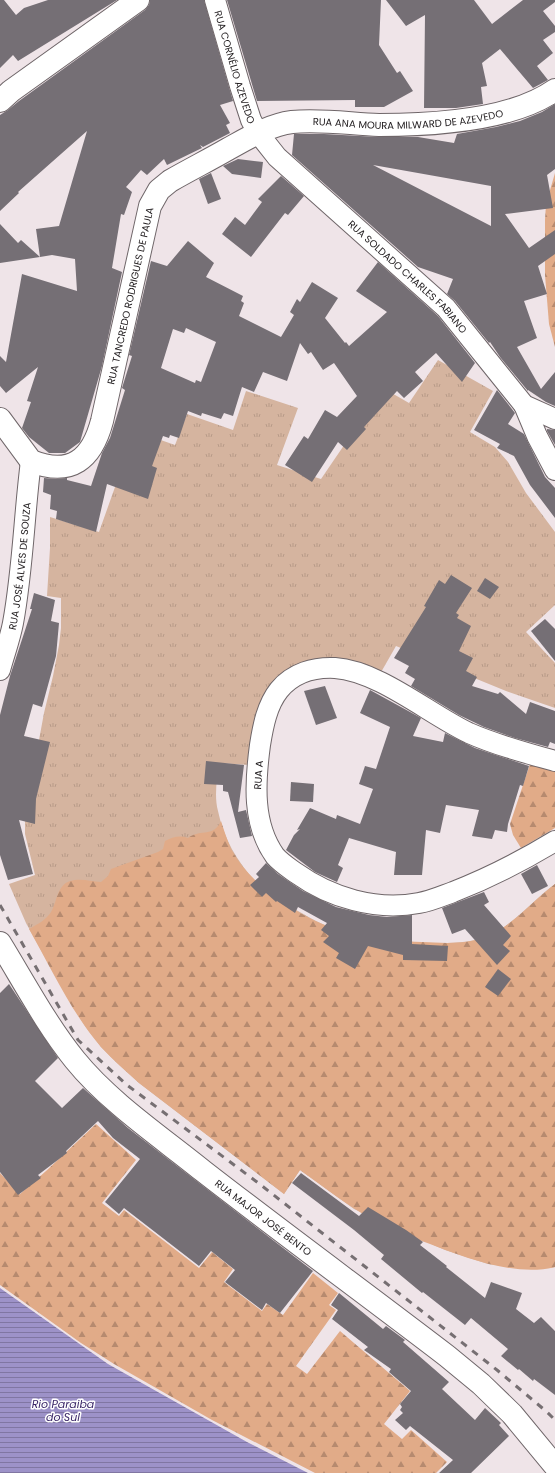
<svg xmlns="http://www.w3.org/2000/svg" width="555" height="1473" viewBox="0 0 555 1473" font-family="Poppins,sans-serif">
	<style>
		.grass { fill: url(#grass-tufts) }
		.forest { fill: url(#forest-firs) }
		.water { fill: url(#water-rules) }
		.building { fill: #756f75; fill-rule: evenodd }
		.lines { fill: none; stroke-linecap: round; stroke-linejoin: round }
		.minor-casing { stroke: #6f6669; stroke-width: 22 }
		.tertiary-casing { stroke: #6f6669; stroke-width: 24 }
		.minor { stroke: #fff; stroke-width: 20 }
		.tertiary { stroke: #fff; stroke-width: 22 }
		.rail { stroke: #766f72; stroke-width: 3; stroke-dasharray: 7 7; stroke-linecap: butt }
		.labels { text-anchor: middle; stroke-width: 3; stroke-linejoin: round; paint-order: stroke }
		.street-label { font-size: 10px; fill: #201c1e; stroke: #fff }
		.water-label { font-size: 11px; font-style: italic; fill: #3b2768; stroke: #fff }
	</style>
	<defs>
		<pattern id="grass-tufts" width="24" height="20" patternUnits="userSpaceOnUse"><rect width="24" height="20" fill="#d5b49f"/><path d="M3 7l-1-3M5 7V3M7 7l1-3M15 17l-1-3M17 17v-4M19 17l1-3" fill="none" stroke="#b79a88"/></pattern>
		<pattern id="forest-firs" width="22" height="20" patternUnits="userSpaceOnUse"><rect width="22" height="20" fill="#e1ab88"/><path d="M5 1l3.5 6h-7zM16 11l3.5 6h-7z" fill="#b68a6f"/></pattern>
		<pattern id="water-rules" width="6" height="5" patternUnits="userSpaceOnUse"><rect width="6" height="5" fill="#9d92c8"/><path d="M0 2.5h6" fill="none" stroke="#8076a2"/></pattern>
	</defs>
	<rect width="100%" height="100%" fill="#efe4e8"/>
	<path class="grass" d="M438,360l55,31 -23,41 25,15 13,15 18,31 29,39v73l-29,27 29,31v45l-49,-17 -110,-45 -16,28 -78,-9 -53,100 -30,-2c-2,16 -5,33 -1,48 7,34 27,64 54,85 8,6 18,10 26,15 12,7 25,14 38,18 16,5 34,7 51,10 25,4 78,8 101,-3 25,-11 45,-36 67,-52v383l-3,1 -24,1 -40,-5 -43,-14 -91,-41 -54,-39 -16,24 -145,-111 -22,-20 -16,-16 -16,-21 -18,-29 -41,-74 -17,-39 26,-9 -10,-41v-18l19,-103 9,-37 6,-31 2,-17v-30l-14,-2 3,-48v-31l49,15 36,-101 40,14 12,-31 46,16 13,-39 52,17 -21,57 44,14 62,-91 26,15z"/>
	<g class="forest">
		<polygon points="555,173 555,347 549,324 545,275 545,220 546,204"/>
		<polygon points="531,761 555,768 555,828 521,848 513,835 510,824"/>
		<path d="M221,821c3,9 6,19 10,28 20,37 65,66 104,80 9,3 18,3 27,5 20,4 40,8 60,8 21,1 46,3 66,-6 24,-10 46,-36 67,-52v383c-39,10 -89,-9 -125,-23 -18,-7 -37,-13 -54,-22 -26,-15 -51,-34 -76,-52l-16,24 -145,-111c-13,-12 -26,-23 -38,-36 -30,-35 -50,-79 -72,-118 9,-5 17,-9 22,-17 6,-10 6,-27 19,-31 10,-3 21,0 31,1l7,-6 3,-7 47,-17 5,-3 2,-8c7,-4 15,-6 23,-3 14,-10 25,0 33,-17z"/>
		<polygon points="96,1124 136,1160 102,1203 119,1216 124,1210 199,1268 212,1252 233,1269 224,1282 262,1311 267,1304 283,1315 313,1273 338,1293 329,1305 336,1310 296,1366 307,1374 340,1331 410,1391 384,1424 402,1439 411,1430 447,1462 436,1473 315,1473 212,1420 114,1364 81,1343 0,1285 0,1173 20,1194 46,1171"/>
	</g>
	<polygon class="water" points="0,1288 108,1364 247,1442 308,1473 0,1473"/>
	<g class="building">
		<polygon points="0,0 4,0 16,15 24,8 48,0 117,0 18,61 13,55 0,68"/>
		<polygon points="150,0 204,0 233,101 220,105 230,123 226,125 230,133 203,147 200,145 202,148 167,165 164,159 147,175 141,170 126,187 132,192 124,215 121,214 112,268 122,272 102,366 80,442 65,453 49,453 29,437 22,428 31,402 27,401 38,367 6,393 0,386 0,356 6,362 22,274 77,291 75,259 52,255 40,257 36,229 59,226 87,131 18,192 19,193 0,211 0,115 8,110 19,101 145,10 149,5"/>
		<polygon points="227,0 381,0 379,45 397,73 400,71 413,91 384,107 355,107 355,100 257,101"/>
		<polygon points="386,0 474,0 492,24 523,0 555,0 555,2 543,11 555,26 555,32 543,40 553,53 537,66 548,80 533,88 500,49 482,63 487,86 481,87 483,104 456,108 424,108 425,15 406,26"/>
		<path d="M555,104v65l-8,6 6,33 -48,6 24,34 26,-18v24l-17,12 9,28 -23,7 13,37 -20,9 24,42 14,-17v34l-9,-4 -18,-12v1l-28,-34 -10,-15 -1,1 -34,-42 -8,-7 6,-15 -35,-12 -126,-112 2,-21h30l54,3h40l36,6 3,-9 39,-7 24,-6 22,-9zM373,165l118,21v40z"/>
		<polygon points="238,159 263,162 261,178 232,174 223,166"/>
		<polygon points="211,173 221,199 208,204 199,179"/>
		<polygon points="281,176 304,196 288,215 285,213 251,257 222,234 235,217 245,225 262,202 258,199"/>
		<polygon points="0,224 18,243 21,240 40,257 0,263"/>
		<path d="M188,241l26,22 -8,14 37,19 -2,5 3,2 -5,13 42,21 13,-22 -4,-3 7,-13 3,3 12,-20 26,16 -13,20 20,25 1,-1 3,4 38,-34 -31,-21 22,-29 60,54 37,47 -13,19 -26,-29 -21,19 8,9 -19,17 -7,-7 -33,36 2,2 -19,21 -9,-8 -26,40 -27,-17 19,-29 4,3 17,-29 12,7 20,-21 -23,-33 -11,7 -12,-18 -3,2 -8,-11 -13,38 -24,-9 -9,20 -12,-5 -9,29 -9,-3 -3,6 -19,-6 -1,3 -13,-5 -9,27 -9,-3 -1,3 -6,-2 -11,30 5,2 -9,31 -41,-15 -11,48 -40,-13 1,-8 -7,-2 1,-14 -8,-3 1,-14 12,1 11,-1v2l24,6 11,-33 8,-15 15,-48 -3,-2 10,-32 -3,-1 22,-94 16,5zM186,328l30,14 -15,40 -5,-2 -1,3 -34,-15 12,-39 11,4z"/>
		<polygon points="497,390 515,413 508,424 524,434 545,477 555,488 555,518 530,485 514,456 497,448 500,444 474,430"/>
		<polygon points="547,429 555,430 555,445 547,431"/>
		<polygon points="451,575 472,588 456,613 459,615 457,618 471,626 459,651 473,658 466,671 477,677 472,686 498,694 500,692 526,714 530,702 555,711 555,744 550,742 548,747 515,738 484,727 459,715 411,686 415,679 405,673 409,666 394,658 426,607 424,606 439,580 445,584"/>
		<polygon points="485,578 499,587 490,599 477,591"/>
		<polygon points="34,593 55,600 51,621 59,623 56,656 42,707 33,704 24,736 50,742 36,799 35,824 19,820 33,874 8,880 0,855 0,715 10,676 32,609 30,609"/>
		<polygon points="545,619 555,629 555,661 531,631"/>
		<polygon points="325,686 337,718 316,725 304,691"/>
		<polygon points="370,690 421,718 413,736 443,742 445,733 475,748 529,766 523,786 520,785 508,824 507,832 495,830 492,839 472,836 479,810 446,805 440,833 426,830 422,875 394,875 396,852 349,838 338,865 343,868 337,882 315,872 286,850 294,835 300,829 297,830 310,808 336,819 337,815 360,824 373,789 359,784 365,766 376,769 390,727 360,713"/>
		<polygon points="206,761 244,765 238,812 246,810 252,836 240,838 228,792 223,791 223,785 204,784"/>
		<polygon points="291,782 314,784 313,802 290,801"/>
		<polygon points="266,863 278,874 303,891 336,907 369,915 387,917 412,915 412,944 448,946 447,961 403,960 403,955 368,946 355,969 336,958 339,953 323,942 329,936 321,930 327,923 298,907 295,913 277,901 276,902 266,893 262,897 250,885 259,877 256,874"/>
		<polygon points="537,865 548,886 532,894 521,874"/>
		<polygon points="484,892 489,902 484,905 511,936 503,945 510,951 497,965 465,929 452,934 442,908"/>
		<polygon points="498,969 511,979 498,996 485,987"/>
		<polygon points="9,984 58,1058 35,1081 62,1108 83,1088 128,1128 313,1271 280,1313 266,1303 262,1310 225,1282 235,1270 211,1251 199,1266 124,1208 119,1214 105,1202 140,1159 113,1138 98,1121 66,1151 67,1153 38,1175 41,1178 18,1195 0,1172 0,993"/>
		<polygon points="301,1173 359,1216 368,1207 406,1230 423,1242 420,1245 447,1266 446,1267 485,1298 491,1282 522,1293 516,1309 534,1323 541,1317 555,1331 555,1395 534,1379 533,1381 519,1369 518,1370 501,1356 508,1349 471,1318 465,1325 423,1292 422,1293 381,1259 384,1255 354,1230 292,1183"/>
		<polygon points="339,1293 383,1329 386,1326 405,1340 403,1342 449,1382 442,1389 475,1420 485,1408 501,1423 499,1425 509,1436 471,1473 439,1473 453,1460 410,1426 406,1430 395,1420 403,1413 400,1410 402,1407 400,1404 411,1391 389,1372 391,1369 364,1350 368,1347 332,1319 338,1310 331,1305"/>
	</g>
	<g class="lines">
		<g class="minor-casing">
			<g id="minor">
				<path id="s1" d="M215,0l25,86 11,34 7,13 19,24 169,151 78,97 31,14"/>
				<polyline points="524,405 537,436 555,470"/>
				<path id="s2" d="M0,670c4,-15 10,-31 13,-47 10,-54 11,-108 18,-162"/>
				<path d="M555,761c-29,-8 -59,-16 -86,-28 -40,-19 -90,-62 -134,-65 -21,-1 -42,5 -56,22 -12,15 -16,36 -19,55 -5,37 -8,79 15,111 6,7 14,12 21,17 35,25 80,38 123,30 12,-2 23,-7 34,-11 36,-14 69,-31 102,-51"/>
			</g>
		</g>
		<g class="tertiary-casing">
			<g id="tertiary">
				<polyline points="0,101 11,91 138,0"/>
				<path id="s3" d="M0,419l31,42c40,16 61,-2 71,-40l48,-215 9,-16 11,-9c19,-11 39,-21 58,-32 20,-11 41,-24 64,-27 28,-3 59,2 87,3 53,0 132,-4 176,-35"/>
				<path id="s4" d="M0,943c24,39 46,81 75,117 34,42 86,77 128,111 81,63 163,123 244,185l34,28 31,30 43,52"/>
			</g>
		</g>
		<use href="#minor" class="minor"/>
		<use href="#tertiary" class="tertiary"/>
		<polyline class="rail" points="0,905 78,1040 127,1085 257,1182 497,1370 547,1412 555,1420"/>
	</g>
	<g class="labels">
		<g class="street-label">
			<text dy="4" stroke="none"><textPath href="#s1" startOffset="70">RUA CORNÉLIO AZEVEDO</textPath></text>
			<text dy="4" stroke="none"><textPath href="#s3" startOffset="654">RUA ANA MOURA MILWARD DE AZEVEDO</textPath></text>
			<text dy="4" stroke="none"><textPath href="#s1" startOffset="348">RUA SOLDADO CHARLES FABIANO</textPath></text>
			<text dy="4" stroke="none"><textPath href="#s3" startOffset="277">RUA TANCREDO RODRIGUES DE PAULA</textPath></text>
			<text dy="4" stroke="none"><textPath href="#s2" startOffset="106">RUA JOSÉ ALVES DE SOUZA</textPath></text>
			<text transform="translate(258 775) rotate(-86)" y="4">RUA A</text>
			<text dy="4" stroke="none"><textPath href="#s4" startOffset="385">RUA MAJOR JOSÉ BENTO</textPath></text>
		</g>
		<g class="water-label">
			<text x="63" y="1408">Rio Paraiba<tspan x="63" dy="13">do Sul</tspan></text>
		</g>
	</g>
</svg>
